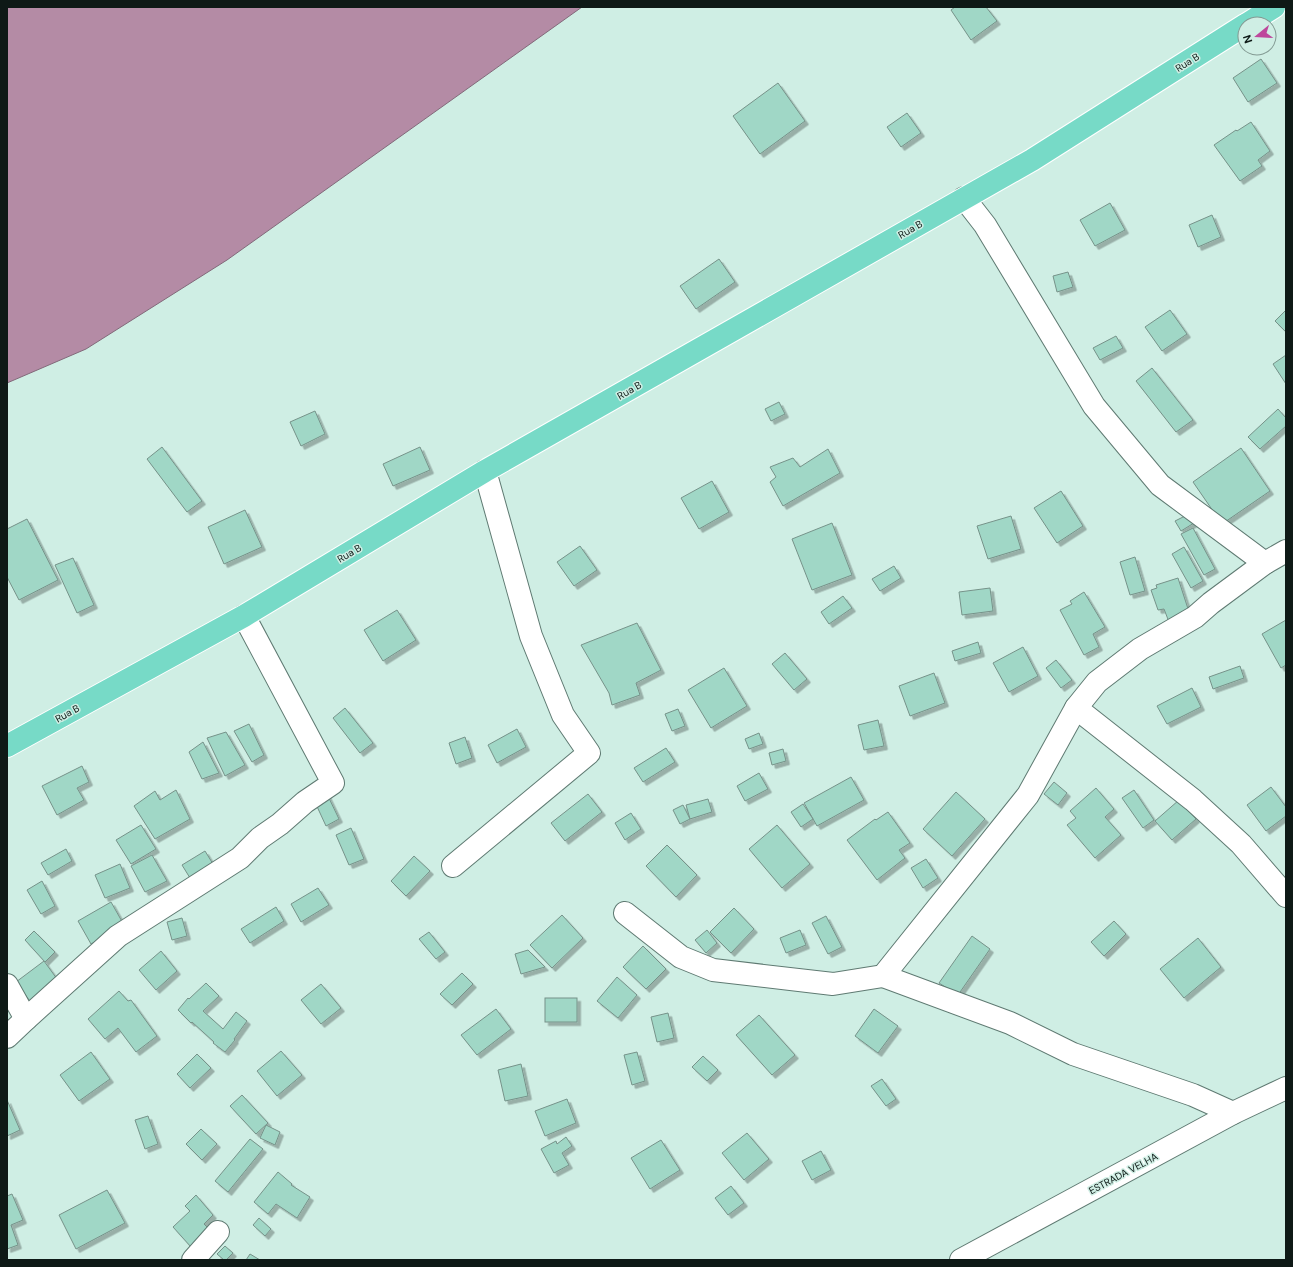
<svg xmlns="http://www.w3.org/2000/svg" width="1293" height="1267" viewBox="0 0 1293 1267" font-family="'DM Sans',sans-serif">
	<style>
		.water { fill: #b48ba5; stroke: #82697a }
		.building { fill: #a0d7c6; stroke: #769289; filter: url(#shadow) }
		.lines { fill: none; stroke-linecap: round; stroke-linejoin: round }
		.minor-casing { stroke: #5f7a72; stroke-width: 24 }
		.major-casing { stroke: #fff; stroke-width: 24 }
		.minor { stroke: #fff; stroke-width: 22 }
		.major { stroke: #77dac7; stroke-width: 22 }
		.labels { text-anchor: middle; stroke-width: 3; stroke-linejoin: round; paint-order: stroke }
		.street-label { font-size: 10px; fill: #0e1916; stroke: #cfeee4 }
	</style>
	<defs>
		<filter id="shadow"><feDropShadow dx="3.5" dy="3.5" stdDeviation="0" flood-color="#0004"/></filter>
	</defs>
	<rect width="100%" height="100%" fill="#cfeee4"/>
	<polygon class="water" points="7,7 582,7 227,260 86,349 7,383"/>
	<g class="building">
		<polygon points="955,7 986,7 997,21 971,40 951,10"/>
		<polygon points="1261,59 1277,83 1248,102 1233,78"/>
		<polygon points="778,83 805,121 760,154 733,116"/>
		<polygon points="907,113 921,133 901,147 887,127"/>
		<polygon points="1251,122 1270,151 1258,160 1262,166 1240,181 1214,145 1236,130 1237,131"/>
		<polygon points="1110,203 1125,230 1095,246 1080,220"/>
		<polygon points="1212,215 1221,237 1198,247 1189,225"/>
		<polygon points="719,259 735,282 696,309 680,286"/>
		<polygon points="1068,272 1073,287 1057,292 1053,276"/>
		<polygon points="1170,310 1187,334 1162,351 1145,327"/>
		<polygon points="1286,310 1286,332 1275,321"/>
		<polygon points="1116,336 1123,348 1100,360 1093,348"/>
		<polygon points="1286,355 1286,384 1273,364"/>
		<polygon points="1152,368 1193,420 1176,432 1136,381"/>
		<polygon points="779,402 785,414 771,421 765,409"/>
		<polygon points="1278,409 1286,418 1286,426 1260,449 1248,437"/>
		<polygon points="315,411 325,434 301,446 290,422"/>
		<polygon points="162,447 202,501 187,512 147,459"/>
		<polygon points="420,447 430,470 393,486 383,464"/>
		<polygon points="1241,448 1270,491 1222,524 1193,482"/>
		<polygon points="828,449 840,473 783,506 770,482 776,477 770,467 793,458 800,467"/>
		<polygon points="712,481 729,512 699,529 681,498"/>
		<polygon points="1061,491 1083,526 1057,543 1034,508"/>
		<polygon points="245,510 262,547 224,564 208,527"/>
		<polygon points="1189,514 1194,523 1181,531 1175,521"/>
		<polygon points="1011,516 1021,549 988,559 977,526"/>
		<polygon points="27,519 58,580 19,600 7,577 7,529"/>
		<polygon points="832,523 852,575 812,590 792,539"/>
		<polygon points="1193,528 1215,569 1204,575 1181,534"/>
		<polygon points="580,546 597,570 574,586 557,562"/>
		<polygon points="1184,547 1203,581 1191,588 1172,554"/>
		<polygon points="1135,557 1145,591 1130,595 1120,562"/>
		<polygon points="73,558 94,605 77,613 55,565"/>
		<polygon points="894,566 901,578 880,591 872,579"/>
		<polygon points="1178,578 1190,615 1169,622 1164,609 1158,610 1151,590 1157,588 1156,585"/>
		<polygon points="990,588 993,611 962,615 959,592"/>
		<polygon points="1084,592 1105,627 1093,634 1099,647 1084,655 1060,610 1072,604 1070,601"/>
		<polygon points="843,596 852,608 829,624 821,612"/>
		<polygon points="397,610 416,640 383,661 364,630"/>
		<polygon points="1286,620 1286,665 1281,668 1262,634"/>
		<polygon points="637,623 661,670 636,683 640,695 612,705 609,693 581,645"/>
		<polygon points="978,642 981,653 955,661 952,651"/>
		<polygon points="1023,647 1038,676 1009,692 993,663"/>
		<polygon points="785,653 807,679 794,690 772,664"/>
		<polygon points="1056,660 1072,680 1061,688 1046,668"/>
		<polygon points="1240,666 1244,678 1213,689 1209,677"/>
		<polygon points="724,668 747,706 711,728 688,690"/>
		<polygon points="934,673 945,703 910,716 899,686"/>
		<polygon points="1192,688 1201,707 1167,724 1157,706"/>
		<polygon points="345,708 373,743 360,753 333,718"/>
		<polygon points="678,709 685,726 672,731 665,714"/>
		<polygon points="878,720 884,746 864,750 858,725"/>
		<polygon points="249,724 264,755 252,762 234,731"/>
		<polygon points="517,729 526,747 497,763 488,745"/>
		<polygon points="226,732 245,765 225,776 207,738"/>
		<polygon points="759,733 763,744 749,749 745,739"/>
		<polygon points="465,737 472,758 456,764 449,743"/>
		<polygon points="203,742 219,773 202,779 189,752"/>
		<polygon points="666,748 675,762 643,782 634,768"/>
		<polygon points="783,749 786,761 772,765 769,753"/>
		<polygon points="82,766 89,782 77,788 84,800 57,815 42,786"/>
		<polygon points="759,773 768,789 745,801 737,786"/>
		<polygon points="851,777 864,800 817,826 804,803"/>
		<polygon points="1054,782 1067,793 1058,805 1044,794"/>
		<polygon points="1271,787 1286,807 1286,816 1266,831 1247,805"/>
		<polygon points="1096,788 1114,809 1105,817 1121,835 1095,858 1067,825 1076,818 1070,811"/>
		<polygon points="176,790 190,819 155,839 134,806 155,791 160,800"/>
		<polygon points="1134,790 1154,820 1143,828 1122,798"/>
		<polygon points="956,792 985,819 952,856 923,829"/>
		<polygon points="327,794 339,819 326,826 314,800"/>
		<polygon points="588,794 602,812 565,841 551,823"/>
		<polygon points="708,799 712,812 690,819 686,805"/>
		<polygon points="1179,800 1196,819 1172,840 1155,821"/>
		<polygon points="803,804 813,819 801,827 791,812"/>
		<polygon points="683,805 690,819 680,824 673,810"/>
		<polygon points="888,812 910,843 899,850 905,858 877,880 847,840 875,819 876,820"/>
		<polygon points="631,813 641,829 625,840 615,823"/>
		<polygon points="141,825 156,849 131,864 116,840"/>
		<polygon points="777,825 810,864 782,888 749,849"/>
		<polygon points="351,828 364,859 349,865 336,835"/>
		<polygon points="667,845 697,875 676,897 646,866"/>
		<polygon points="66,849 72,861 48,875 41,863"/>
		<polygon points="205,851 213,864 190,878 182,865"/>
		<polygon points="152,855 167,881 145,892 131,866"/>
		<polygon points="414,856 430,871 406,896 391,881"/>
		<polygon points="926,859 938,878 923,888 911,868"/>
		<polygon points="120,864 130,888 105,898 95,875"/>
		<polygon points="42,881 55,906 41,914 27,890"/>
		<polygon points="318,888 329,905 301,922 291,904"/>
		<polygon points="111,902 124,925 91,944 78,921"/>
		<polygon points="276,907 284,921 250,943 241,929"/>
		<polygon points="734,908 754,929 731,953 710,932"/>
		<polygon points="562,915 583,938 552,968 530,945"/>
		<polygon points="826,916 842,947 828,954 812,923"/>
		<polygon points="182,918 187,936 172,940 167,922"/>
		<polygon points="1114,921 1126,934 1104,956 1091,942"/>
		<polygon points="707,930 717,943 706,953 695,940"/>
		<polygon points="800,930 806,945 786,953 780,938"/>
		<polygon points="34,931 55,952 45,962 25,940"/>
		<polygon points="429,932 445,952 436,959 419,939"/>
		<polygon points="972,936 990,949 958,995 939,983"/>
		<polygon points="1198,938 1221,967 1184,998 1160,969"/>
		<polygon points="643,946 666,969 646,989 623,967"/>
		<polygon points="528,950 545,967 521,974 515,954"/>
		<polygon points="161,951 177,971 156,990 139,970"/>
		<polygon points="44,961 60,983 32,1004 16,982"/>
		<polygon points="462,973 473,984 452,1005 440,994"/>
		<polygon points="617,977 637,995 618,1018 597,1001"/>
		<polygon points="206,983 219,996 203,1011 223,1029 236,1012 247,1021 234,1039 235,1040 225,1052 213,1043 214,1042 192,1022 191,1023 178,1010 188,998 189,999"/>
		<polygon points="321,984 341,1008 321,1024 301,1000"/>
		<polygon points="119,991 128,1001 131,1000 157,1036 136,1052 118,1028 105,1039 88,1019"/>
		<rect x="545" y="998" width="32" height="24"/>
		<polygon points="496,1009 511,1029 477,1055 461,1035"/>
		<polygon points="874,1009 898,1026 878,1053 855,1036"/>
		<polygon points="668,1013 674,1038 657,1042 651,1017"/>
		<polygon points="759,1015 795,1055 772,1075 736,1035"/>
		<polygon points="281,1051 302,1075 277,1096 257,1071"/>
		<polygon points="91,1052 110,1079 79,1101 60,1075"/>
		<polygon points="637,1052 645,1081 632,1085 624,1055"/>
		<polygon points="197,1054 211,1068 190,1088 177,1074"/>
		<polygon points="703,1056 718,1070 707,1081 692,1067"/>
		<polygon points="521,1064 528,1096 505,1101 498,1070"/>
		<polygon points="882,1079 896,1099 886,1106 871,1086"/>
		<polygon points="242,1095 268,1123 256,1134 230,1106"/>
		<polygon points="567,1099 576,1123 545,1136 535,1111"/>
		<polygon points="7,1100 20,1130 7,1136"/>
		<polygon points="148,1116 158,1144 145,1149 135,1120"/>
		<polygon points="266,1125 280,1132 275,1145 260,1138"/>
		<polygon points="201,1129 217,1144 202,1160 186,1144"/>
		<polygon points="747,1133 769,1159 744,1180 722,1153"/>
		<polygon points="566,1137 572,1146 562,1153 569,1165 554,1173 541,1149 556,1141 557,1144"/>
		<polygon points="250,1139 263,1149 228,1192 215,1181"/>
		<polygon points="661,1140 680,1170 650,1189 631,1158"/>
		<polygon points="821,1151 831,1170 812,1180 802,1161"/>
		<polygon points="278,1172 292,1184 291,1185 310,1197 297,1218 276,1204 268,1214 254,1202"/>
		<polygon points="731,1186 744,1203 728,1215 715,1198"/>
		<polygon points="107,1190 125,1223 76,1249 59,1215"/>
		<polygon points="12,1194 23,1220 11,1225 18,1245 7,1249 7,1196"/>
		<polygon points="196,1195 213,1215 204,1224 210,1230 191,1247 173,1227 190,1211 185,1206"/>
		<polygon points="259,1218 271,1229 265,1236 253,1225"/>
		<polygon points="225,1246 233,1253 226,1260 224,1260 217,1254"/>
		<polygon points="250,1254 260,1260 246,1260"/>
	</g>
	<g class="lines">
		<g class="minor-casing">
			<g id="minor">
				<polyline points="964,198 985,225 1094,406 1160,485 1265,563"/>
				<polyline points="1076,708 1193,800 1241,844 1286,896"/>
				<polyline points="453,866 589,753 563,715 531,636 485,471"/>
				<polyline points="625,913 681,957 713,970 833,984 883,976 1028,795 1076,708 1097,682 1140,649 1195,617 1211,603 1265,563 1286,551"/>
				<polyline points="883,976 1010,1023 1073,1054 1193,1095 1233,1113"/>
				<polyline points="7,985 26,1019"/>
				<polyline points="7,1037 26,1019 118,936 240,858 260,838 280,824 305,802 333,783 244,616"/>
				<polyline points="193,1260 218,1232"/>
				<polyline points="961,1260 1233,1113 1286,1088"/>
			</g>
		</g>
		<g class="major-casing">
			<g id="major">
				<polyline points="1247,24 1274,7"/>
				<polyline points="7,746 244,616 485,471 1032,160 1245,25"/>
			</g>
		</g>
		<use href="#minor" class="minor"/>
		<use href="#major" class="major"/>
	</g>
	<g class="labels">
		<g class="street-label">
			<text transform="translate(1187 62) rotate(-32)" y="4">Rua B</text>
			<text transform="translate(910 229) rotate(-30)" y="4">Rua B</text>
			<text transform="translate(629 390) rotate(-30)" y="4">Rua B</text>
			<text transform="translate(349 553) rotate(-31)" y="4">Rua B</text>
			<text transform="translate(67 713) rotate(-29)" y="4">Rua B</text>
			<text transform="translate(1123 1173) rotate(-28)" y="4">ESTRADA VELHA</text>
		</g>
	</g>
	<rect width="1293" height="1267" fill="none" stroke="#0e1916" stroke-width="16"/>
	<g transform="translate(1257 36) rotate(252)"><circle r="19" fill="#cfeee4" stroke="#829992"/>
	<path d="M0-3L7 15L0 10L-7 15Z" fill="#be479c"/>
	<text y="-6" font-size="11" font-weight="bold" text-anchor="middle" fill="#0e1916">N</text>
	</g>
</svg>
